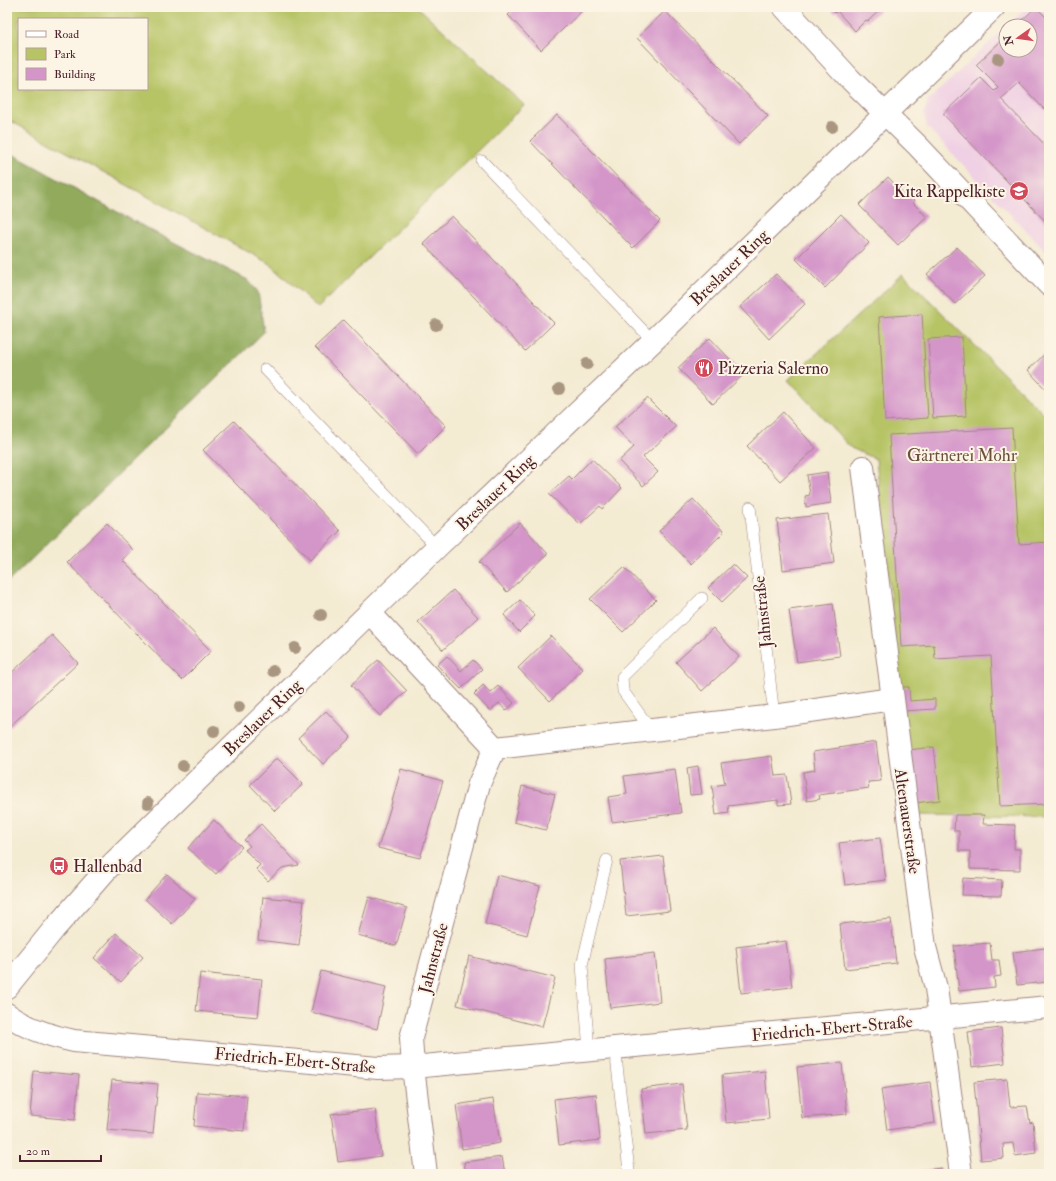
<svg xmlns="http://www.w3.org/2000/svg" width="1056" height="1181" viewBox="0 0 1056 1181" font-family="'IM FELL Double Pica',serif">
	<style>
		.built { fill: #f0d0e4 }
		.green { fill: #b7c466; stroke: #807248; fill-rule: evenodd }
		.forest { fill: #91aa5b; stroke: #6e6443 }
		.building { fill: #d495c9 }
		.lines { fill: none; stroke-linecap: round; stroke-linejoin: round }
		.lane-casing { stroke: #9f857f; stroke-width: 12 }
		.street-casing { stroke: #9f857f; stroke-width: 24 }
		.secondary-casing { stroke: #9f857f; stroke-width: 24 }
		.lane { stroke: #fff; stroke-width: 11 }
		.street { stroke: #fff; stroke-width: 22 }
		.secondary { stroke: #fff; stroke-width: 22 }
		.tree { fill: #a99680 }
		.labels { text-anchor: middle; stroke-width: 4; stroke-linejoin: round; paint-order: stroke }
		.poi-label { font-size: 17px; fill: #4a1f2b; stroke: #fcf5e5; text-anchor: start }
		.street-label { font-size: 17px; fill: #4a1f2b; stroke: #fcf5e5 }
		.park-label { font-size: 17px; fill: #6b513d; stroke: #fcf5e5 }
	</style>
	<rect width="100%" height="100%" fill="#fcf5e5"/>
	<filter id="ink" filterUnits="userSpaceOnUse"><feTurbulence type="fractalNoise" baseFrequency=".025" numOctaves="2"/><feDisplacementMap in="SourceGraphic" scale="8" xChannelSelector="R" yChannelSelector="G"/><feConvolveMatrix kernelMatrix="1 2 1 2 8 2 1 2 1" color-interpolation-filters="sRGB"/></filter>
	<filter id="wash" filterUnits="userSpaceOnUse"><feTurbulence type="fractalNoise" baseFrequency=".012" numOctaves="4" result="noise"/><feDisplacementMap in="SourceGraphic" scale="16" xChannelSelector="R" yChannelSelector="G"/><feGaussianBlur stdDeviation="0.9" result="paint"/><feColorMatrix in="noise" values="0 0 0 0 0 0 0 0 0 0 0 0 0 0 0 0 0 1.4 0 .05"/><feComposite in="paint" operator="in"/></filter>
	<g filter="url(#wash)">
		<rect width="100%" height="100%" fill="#f4ebd3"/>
		<polygon class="built" points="1027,7 1049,7 1049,255 927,127 924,114 928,101 1006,27 1006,50 1030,50 1030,26 1007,26"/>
		<g class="green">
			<path d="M7,7h411l106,98 -206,203 -48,-44 -263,-145zM19,19h128v70h-128z"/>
			<polygon points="903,274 1049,419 1049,817 913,815 876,459 851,448 788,380"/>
		</g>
		<polygon class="forest" points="7,151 150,230 248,280 258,292 264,332 7,583"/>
		<g id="blocks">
			<g class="building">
				<polygon points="516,7 586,7 541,50 508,15"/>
				<polygon points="829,7 880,7 878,8 880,10 868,21 866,20 855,31 837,11 835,13"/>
				<polygon points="1036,7 1049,20 1049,107 1045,110 1019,83 1001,99 1049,149 1049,225 943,114 981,78 994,91 998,87 976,65 1006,36 1006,50 1030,50 1030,26 1016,26"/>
				<polygon points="665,11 768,116 739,144 637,38"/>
				<polygon points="557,115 660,221 633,248 530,141"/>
				<polygon points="888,177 904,194 906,193 914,201 913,203 927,217 898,245 859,205"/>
				<polygon points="841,214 869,243 825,288 796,259"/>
				<polygon points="452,216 554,323 525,351 423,243"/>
				<polygon points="957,247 985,276 955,304 927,274"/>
				<polygon points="776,274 805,304 769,339 740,307"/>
				<polygon points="922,314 928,418 885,421 879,317"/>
				<polygon points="344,320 446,426 418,454 315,347"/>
				<polygon points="962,337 966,416 933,418 928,339"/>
				<polygon points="710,338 744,374 713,404 678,368"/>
				<polygon points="1049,350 1049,393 1028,370"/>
				<polygon points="647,398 676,427 643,457 658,472 643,486 619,461 634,447 615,427"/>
				<polygon points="783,412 816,448 780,481 747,446"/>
				<polygon points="234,421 340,531 310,560 203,450"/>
				<polygon points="1012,428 1019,544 1049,542 1049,804 1000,806 991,656 935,659 934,645 901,647 889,435"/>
				<polygon points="592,459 622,488 602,509 600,506 580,524 549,494 569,476 572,479"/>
				<polygon points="827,472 831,503 806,507 805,496 810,495 807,475"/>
				<polygon points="693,499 724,532 691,564 659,531"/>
				<polygon points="828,514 834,563 783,570 777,520"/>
				<polygon points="107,523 133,550 122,560 211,651 182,680 67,562"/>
				<polygon points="520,523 548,554 507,592 479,562"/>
				<polygon points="733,564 747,578 722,602 708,588"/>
				<polygon points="624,567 656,600 623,632 590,599"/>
				<polygon points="453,590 478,617 443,650 418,622"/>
				<polygon points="520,600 535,616 519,632 504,615"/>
				<polygon points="833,604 840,656 797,662 789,610"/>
				<polygon points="713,628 739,657 702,691 676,662"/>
				<polygon points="52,635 78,663 7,729 7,677"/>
				<polygon points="551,636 583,669 550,701 518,668"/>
				<polygon points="447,656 461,671 473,660 482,669 461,689 437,665"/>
				<polygon points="378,660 407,691 380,716 351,685"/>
				<polygon points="483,685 490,693 498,686 514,703 506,711 499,703 490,711 474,694"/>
				<polygon points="901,687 909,687 910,701 935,699 935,709 903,711"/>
				<polygon points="326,711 351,737 323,764 298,738"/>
				<polygon points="876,742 881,781 868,782 869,788 819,795 820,799 807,801 803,772 815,770 813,752"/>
				<polygon points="934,747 940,800 914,803 908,750"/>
				<polygon points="772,756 775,776 787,775 791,804 778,805 778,800 728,806 729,813 716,815 712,786 725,784 721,763"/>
				<polygon points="277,758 303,784 275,811 250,785"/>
				<polygon points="698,766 702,794 690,795 687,768"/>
				<polygon points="401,769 443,781 420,858 378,848 390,809"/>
				<polygon points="675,769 681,813 612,822 608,797 627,794 624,776"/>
				<polygon points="522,786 555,794 546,830 514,822"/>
				<polygon points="955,815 984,815 983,824 1015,825 1014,849 1020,849 1020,870 970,869 970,851 959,851 959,831 954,831"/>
				<polygon points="214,820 242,847 216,874 188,848"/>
				<polygon points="261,824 299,865 282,868 268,881 256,869 260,865 245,850 250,846 244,840"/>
				<polygon points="880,838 886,880 845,885 839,843"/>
				<polygon points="663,856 670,911 626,916 620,861"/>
				<polygon points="167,874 195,899 172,924 145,899"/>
				<polygon points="497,875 540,886 527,935 485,924"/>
				<polygon points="963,878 1002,880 1001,896 962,895"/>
				<polygon points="263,897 304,901 299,945 258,940"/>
				<polygon points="369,897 407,908 396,946 358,935"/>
				<polygon points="891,919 896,963 845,969 840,924"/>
				<polygon points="116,933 143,957 121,982 94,958"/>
				<polygon points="786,941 792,987 741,993 736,947"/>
				<polygon points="990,943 992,960 999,960 1001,976 994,977 995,987 959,991 954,946"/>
				<polygon points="1045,948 1049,982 1017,985 1013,952"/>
				<polygon points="655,953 660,1002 610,1008 605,959"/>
				<polygon points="469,956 555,978 542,1027 457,1005"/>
				<polygon points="321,971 386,987 377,1029 311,1012"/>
				<polygon points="200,973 262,979 258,1017 196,1011"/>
				<polygon points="1001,1028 1005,1063 972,1067 968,1032"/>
				<polygon points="842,1063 847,1114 802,1118 797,1067"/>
				<polygon points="34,1071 79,1075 75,1120 30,1116"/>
				<polygon points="765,1071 769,1119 726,1123 722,1075"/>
				<polygon points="1007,1079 1010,1107 1027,1106 1030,1123 1033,1122 1036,1153 1015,1156 1013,1143 1003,1144 1004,1158 981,1160 974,1082"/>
				<polygon points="112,1080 158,1084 153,1134 107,1130"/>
				<polygon points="930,1082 935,1123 887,1130 881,1089"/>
				<polygon points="682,1084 687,1130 646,1134 641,1089"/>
				<polygon points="197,1092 247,1096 244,1131 194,1126"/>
				<polygon points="596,1094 600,1140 559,1145 554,1099"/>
				<polygon points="493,1099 500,1143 462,1149 456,1105"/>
				<polygon points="375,1109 381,1156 338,1162 331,1114"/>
				<polygon points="502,1157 505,1174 466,1174 464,1162"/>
				<polygon points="941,1168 941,1174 905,1174 905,1173"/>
			</g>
		</g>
	</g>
	<g filter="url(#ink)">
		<use href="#blocks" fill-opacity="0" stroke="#9f857f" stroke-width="1"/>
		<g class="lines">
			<g class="lane-casing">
				<g id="lane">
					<polyline points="482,161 653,341"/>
					<polyline points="265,369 437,547"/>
					<polyline points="750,507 774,716"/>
					<polyline points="651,730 623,691 622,677 702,598"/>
					<polyline points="615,1048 629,1171"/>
					<polyline points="589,1050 582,965 607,860"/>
				</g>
			</g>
			<g class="street-casing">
				<g id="street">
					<polyline points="784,7 850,79 918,146 1049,285"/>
					<polyline points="863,467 925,947 936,988 961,1174"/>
					<polyline points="370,613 495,748"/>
					<path d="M7,1014c20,15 43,22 67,27l304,27 35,-1 636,-60"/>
					<polyline points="426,1174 413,1067 411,1038 479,784 495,748 774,716 892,699"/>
				</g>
			</g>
			<g class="secondary-casing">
				<polyline id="secondary" points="7,987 54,929 107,869 218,760 437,547 653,341 994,7"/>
			</g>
			<use href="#lane" class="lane"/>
			<use href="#street" class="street"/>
			<use href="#secondary" class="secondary"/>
		</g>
		<g class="tree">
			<circle cx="998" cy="59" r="6"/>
			<circle cx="832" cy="127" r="6"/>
			<circle cx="436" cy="325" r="6"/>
			<circle cx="587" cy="364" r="6"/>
			<circle cx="559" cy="389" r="6"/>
			<circle cx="321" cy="615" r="6"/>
			<circle cx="295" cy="648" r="6"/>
			<circle cx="273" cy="671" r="6"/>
			<circle cx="239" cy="707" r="6"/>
			<circle cx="214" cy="731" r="6"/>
			<circle cx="183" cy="766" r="6"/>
			<circle cx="148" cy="803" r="6"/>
		</g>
	</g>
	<defs>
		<g id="school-disc" transform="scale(1)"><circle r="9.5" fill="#d1495b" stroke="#fcf5e5"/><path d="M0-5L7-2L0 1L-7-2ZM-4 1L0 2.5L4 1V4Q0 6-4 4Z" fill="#fff"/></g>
		<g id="restaurant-disc" transform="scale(1)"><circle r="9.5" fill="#d1495b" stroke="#fcf5e5"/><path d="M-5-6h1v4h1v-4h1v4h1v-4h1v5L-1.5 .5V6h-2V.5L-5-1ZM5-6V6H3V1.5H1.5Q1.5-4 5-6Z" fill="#fff"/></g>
		<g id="bus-disc" transform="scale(1)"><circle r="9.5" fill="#d1495b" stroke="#fcf5e5"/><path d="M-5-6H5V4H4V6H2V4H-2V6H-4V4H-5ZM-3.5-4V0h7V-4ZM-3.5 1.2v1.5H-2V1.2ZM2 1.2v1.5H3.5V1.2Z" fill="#fff"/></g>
	</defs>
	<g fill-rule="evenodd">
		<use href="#school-disc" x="1019" y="191"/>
		<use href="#restaurant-disc" x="704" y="368"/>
		<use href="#bus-disc" x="59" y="866"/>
	</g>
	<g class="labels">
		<g class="poi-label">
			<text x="1005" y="197" text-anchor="end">Kita Rappelkiste</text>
			<text x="718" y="374">Pizzeria Salerno</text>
			<text x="73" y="872">Hallenbad</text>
		</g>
		<g class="street-label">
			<text transform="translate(729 267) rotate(-44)" y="6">Breslauer Ring</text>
			<text transform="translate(495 492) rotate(-44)" y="6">Breslauer Ring</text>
			<text transform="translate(762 612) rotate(-96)" y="6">Jahnstraße</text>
			<text transform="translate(262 717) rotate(-44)" y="6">Breslauer Ring</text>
			<text transform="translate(908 821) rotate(82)" y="6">Altenauerstraße</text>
			<text transform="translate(433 958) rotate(-75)" y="6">Jahnstraße</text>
			<text transform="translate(832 1028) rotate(-5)" y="6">Friedrich-Ebert-Straße</text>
			<text transform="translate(295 1060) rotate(5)" y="6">Friedrich-Ebert-Straße</text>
		</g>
		<g class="park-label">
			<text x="962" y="461">Gärtnerei Mohr</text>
		</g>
	</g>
	<rect width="1056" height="1181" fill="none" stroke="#fcf5e5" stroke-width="24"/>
	<rect x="18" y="18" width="130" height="72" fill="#fcf5e5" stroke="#b59f9b"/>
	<rect x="26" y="31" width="20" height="6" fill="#ffffff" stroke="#b59f9b"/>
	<text x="54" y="38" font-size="12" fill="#4a1f2b">Road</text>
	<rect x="26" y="48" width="20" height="12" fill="#b7c466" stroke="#b59f9b"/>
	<text x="54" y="58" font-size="12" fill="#4a1f2b">Park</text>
	<rect x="26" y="68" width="20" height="12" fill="#d495c9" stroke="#b59f9b"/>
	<text x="54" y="78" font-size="12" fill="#4a1f2b">Building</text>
	<g transform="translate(1018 38) rotate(256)"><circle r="19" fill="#fcf5e5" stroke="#b59f9b"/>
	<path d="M0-3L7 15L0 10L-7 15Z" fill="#d1495b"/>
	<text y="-6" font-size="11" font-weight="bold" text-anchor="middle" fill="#4a1f2b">N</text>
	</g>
	<path d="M20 1155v6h81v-6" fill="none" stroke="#4a1f2b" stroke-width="2"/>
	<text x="26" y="1155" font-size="12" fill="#4a1f2b" stroke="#fcf5e5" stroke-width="3" paint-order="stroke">20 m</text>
</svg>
